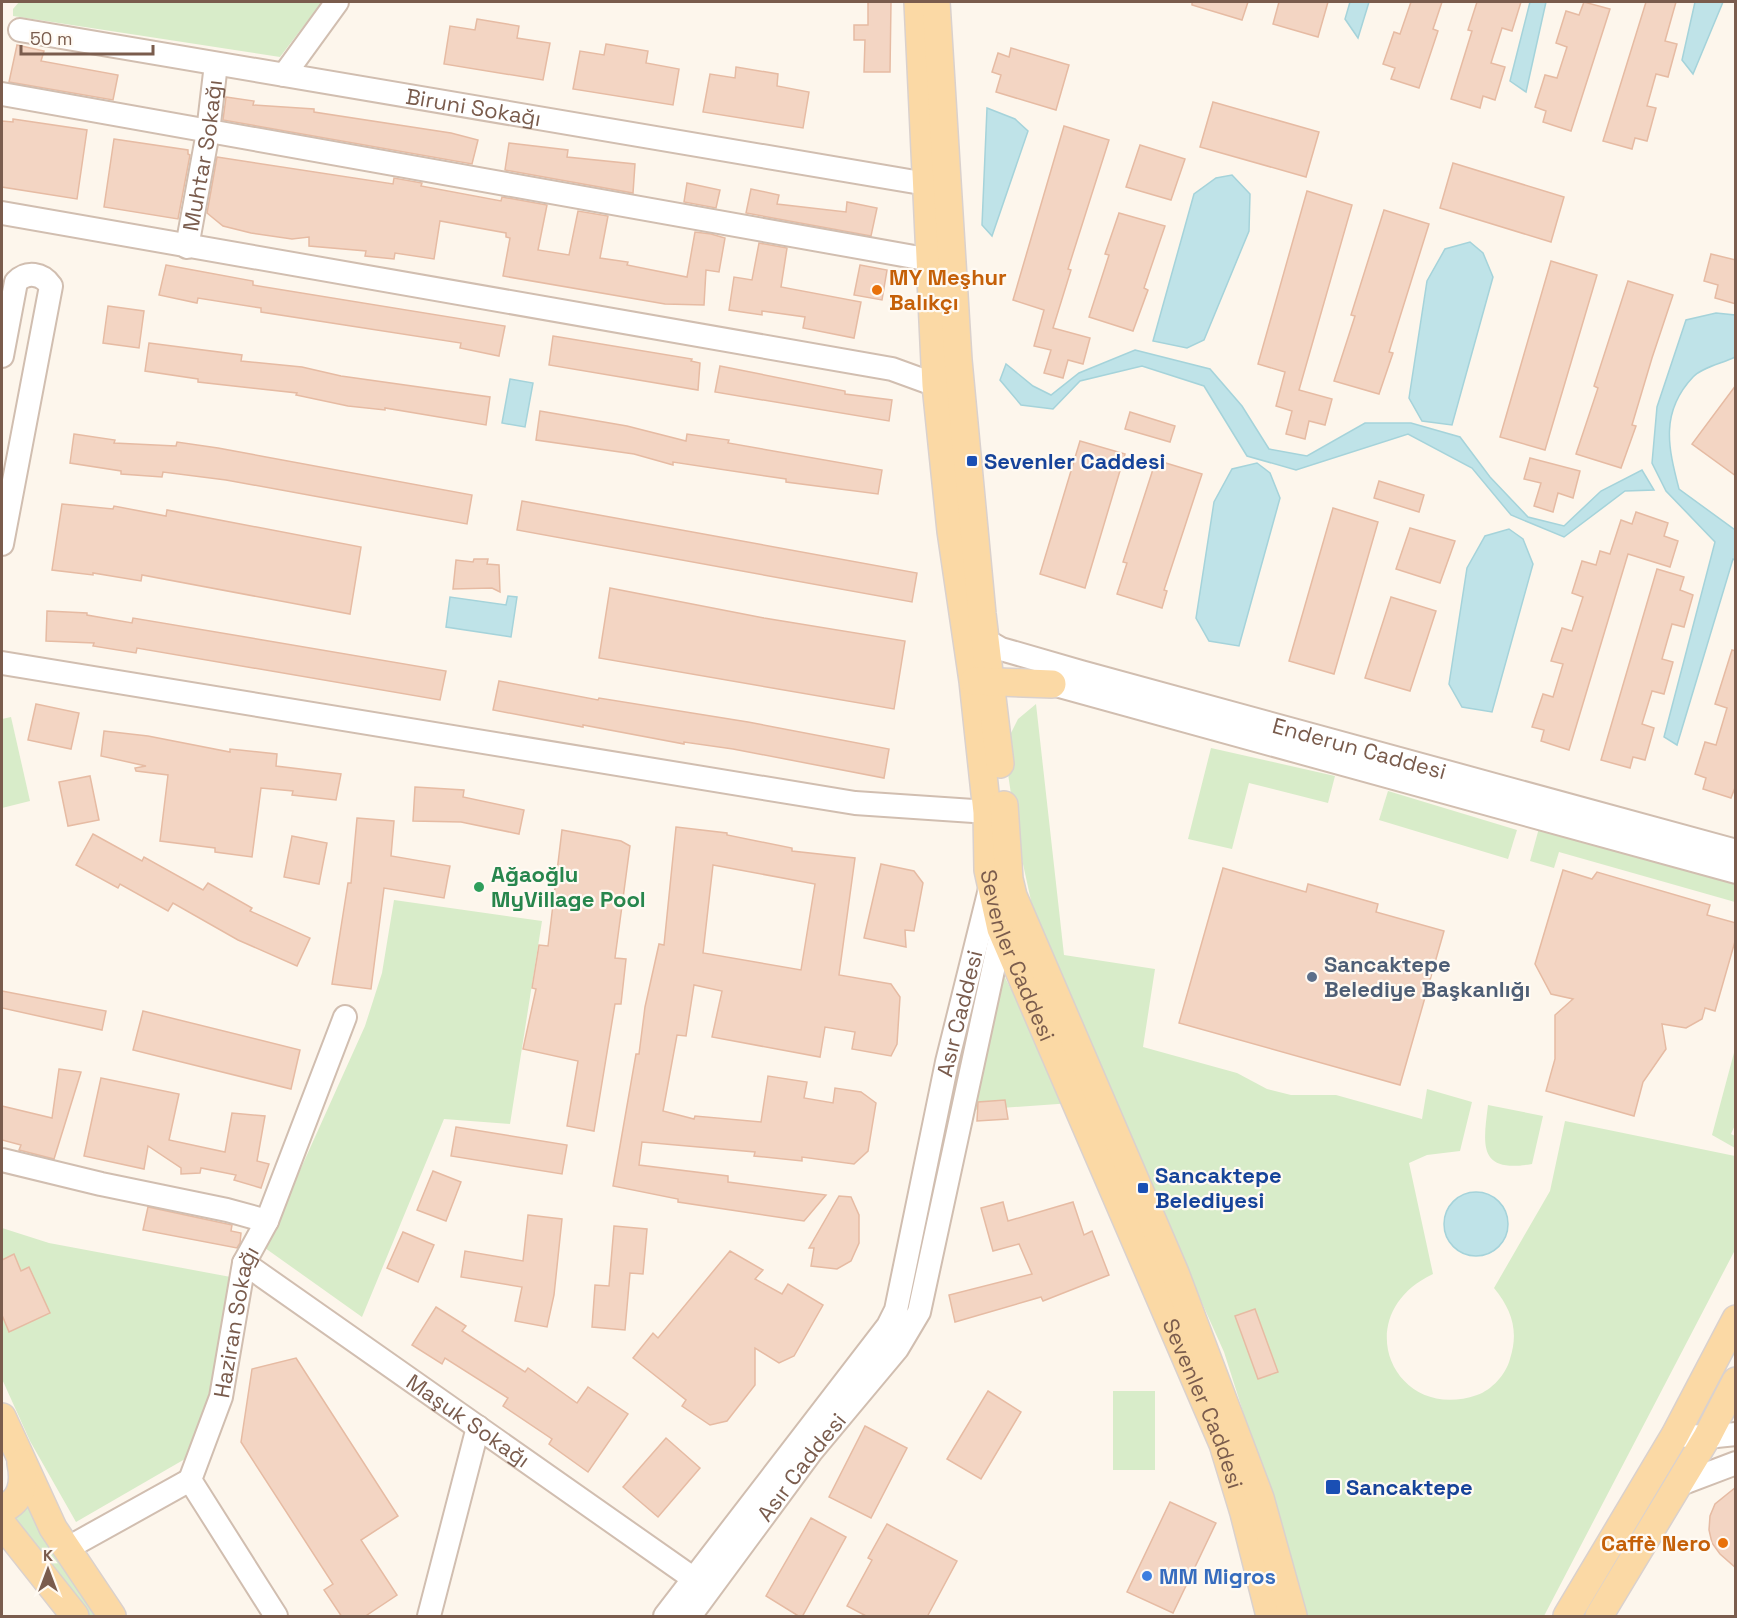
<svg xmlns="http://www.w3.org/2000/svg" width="1737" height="1618" viewBox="0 0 1737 1618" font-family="'Space Grotesk',sans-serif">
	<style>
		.green { fill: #d8ecc9 }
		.water { fill: #bfe3e8; stroke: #a5d3da; stroke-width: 1.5 }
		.building { fill: #f3d5c3; stroke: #e6bba3; stroke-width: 1.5; fill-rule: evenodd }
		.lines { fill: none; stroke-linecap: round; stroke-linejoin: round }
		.minor-casing { stroke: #d1beb0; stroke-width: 26 }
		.major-casing { stroke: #dad1cd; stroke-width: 30 }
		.minor { stroke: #fff; stroke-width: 22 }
		.major { stroke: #fbd9a5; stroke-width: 27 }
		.food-dot { fill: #e8710a; stroke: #fffaf3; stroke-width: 2 }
		.transit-dot { fill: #1a4fb4; stroke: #fffaf3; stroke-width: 2 }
		.leisure-dot { fill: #2e9e5b; stroke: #fffaf3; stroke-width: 2 }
		.service-dot { fill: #5c6f8a; stroke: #fffaf3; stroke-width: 2 }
		.shop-dot { fill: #3f7fe0; stroke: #fffaf3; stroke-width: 2 }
		.labels { text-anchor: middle; stroke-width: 4.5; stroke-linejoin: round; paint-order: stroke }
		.street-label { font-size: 22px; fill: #7a5c4d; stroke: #fffaf3 }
		.food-label { font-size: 22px; font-weight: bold; fill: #c56008; stroke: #fffaf3; text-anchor: start }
		.transit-label { font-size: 22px; font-weight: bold; fill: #164399; stroke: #fffaf3; text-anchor: start }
		.leisure-label { font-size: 22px; font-weight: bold; fill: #27864d; stroke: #fffaf3; text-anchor: start }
		.service-label { font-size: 22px; font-weight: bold; fill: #4e5e75; stroke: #fffaf3; text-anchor: start }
		.shop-label { font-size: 22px; font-weight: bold; fill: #366cbe; stroke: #fffaf3; text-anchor: start }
	</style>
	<rect width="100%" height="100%" fill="#fdf6ec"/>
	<g class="green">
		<polygon points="19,2 322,2 280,57 13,16 13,9"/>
		<path d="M1036,704l28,251 91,14 -12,78 94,26 30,16 24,6h45l86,24 5,-30 45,13 -12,49 -33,4 -18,8 24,111c-87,41 -39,150 44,121 15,-5 29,-21 33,-36 9,-28 2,-49 -16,-71l56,-97 15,-70 170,35v94l-191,366h-242l-35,-129 -43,-135 -184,-410 -22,-101 -14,-94 14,-28z"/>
		<polygon points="11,717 30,801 2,808 2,719"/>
		<polygon points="1211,748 1335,776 1328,803 1249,783 1232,849 1188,839"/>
		<polygon points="1388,791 1517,830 1508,859 1379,820"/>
		<polygon points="1539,828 1735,883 1735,902 1559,852 1554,868 1530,861"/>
		<polygon points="394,900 542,921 510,1124 444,1119 362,1317 265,1248 365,1026 382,973"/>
		<polygon points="1002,972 1072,1103 973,1110"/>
		<polygon points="1735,1049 1735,1125 1731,1134 1735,1136 1735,1148 1712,1135"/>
		<path d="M1488,1105l55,11 -11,48c-54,9 -49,-18 -44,-59z"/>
		<polygon points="2,1228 49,1243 236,1278 204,1448 76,1522 30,1441 2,1379"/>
		<rect x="1113" y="1391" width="42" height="79"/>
		<polygon points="25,1503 95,1616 87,1616 4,1518"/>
	</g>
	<g class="water">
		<polygon points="1350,2 1369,2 1358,38 1345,19"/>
		<polygon points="1530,2 1546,2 1526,92 1510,81"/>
		<polygon points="1695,2 1723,2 1693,74 1682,60"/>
		<polygon points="987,108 1015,119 1028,131 992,236 982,225"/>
		<polygon points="1232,175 1250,194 1249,231 1204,340 1187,348 1153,341 1194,194 1216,178"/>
		<polygon points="1470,242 1483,253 1493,277 1452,425 1422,421 1409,398 1427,281 1445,249"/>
		<path d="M1716,313l19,2v42c-11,6 -33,10 -42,20 -33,35 -25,70 -14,112l56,41v30l-2,-1 -56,186 -13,-8 51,-195 -49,-51 -14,-28 5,-56 29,-87z"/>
		<polygon points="1135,350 1210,369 1242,406 1269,449 1307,456 1365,423 1411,423 1460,437 1490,477 1528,517 1564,526 1601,491 1642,470 1654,490 1625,491 1564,537 1511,515 1472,468 1408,434 1296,470 1247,456 1204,386 1142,366 1080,381 1053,409 1021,405 1000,380 1006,364 1033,386 1051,395 1079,373"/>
		<polygon points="510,379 533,383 525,427 502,423"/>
		<polygon points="1257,463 1270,473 1280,498 1239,646 1209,641 1196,618 1214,502 1232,469"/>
		<polygon points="1509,529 1523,539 1533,564 1492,712 1462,707 1449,684 1467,568 1485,536"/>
		<polygon points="508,596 517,597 511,637 446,627 450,597 506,605"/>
		<circle cx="1476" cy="1224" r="32"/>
	</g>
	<g class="building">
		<polygon points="868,2 891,2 890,72 864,72 865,40 854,40 854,25 868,25"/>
		<polygon points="1192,2 1248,2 1242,20 1192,5"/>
		<polygon points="1279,2 1328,2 1318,37 1273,24"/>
		<polygon points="1411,2 1442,2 1433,29 1438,31 1419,88 1391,79 1395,68 1383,64 1394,32 1400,34"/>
		<polygon points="1477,2 1521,2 1512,31 1502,28 1491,63 1505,67 1495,100 1483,96 1480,108 1451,99 1472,31 1468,30"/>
		<polygon points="1584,2 1610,9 1571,131 1543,122 1546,111 1535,107 1545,75 1557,78 1567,47 1556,43 1566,11 1579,15"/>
		<polygon points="1646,2 1676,2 1665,41 1677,44 1668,77 1656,74 1647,106 1656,108 1647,141 1635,138 1632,149 1603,141"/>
		<polygon points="477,19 519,26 517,38 550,43 543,80 444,64 450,26 475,30"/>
		<polygon points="606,44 648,51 646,63 679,69 673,105 573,89 580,51 604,55"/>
		<polygon points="17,45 44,51 41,61 118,75 113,100 9,82"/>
		<polygon points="1011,48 1069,65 1056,110 996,92 1001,75 992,72 998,53 1009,57"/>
		<polygon points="736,67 778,74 777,86 809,92 803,128 703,112 710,74 735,78"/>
		<polygon points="226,97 254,101 253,105 314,109 314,112 451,133 478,140 472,164 223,120"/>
		<polygon points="1213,102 1319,132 1306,177 1200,147"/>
		<polygon points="13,119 87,130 77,199 2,187 2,121 13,122"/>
		<polygon points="1064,126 1109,140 1068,269 1071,270 1053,328 1090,338 1083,364 1068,360 1063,378 1044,373 1051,350 1034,346 1044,310 1013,300"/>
		<polygon points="114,139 188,150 188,154 190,155 178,219 104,207"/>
		<polygon points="509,143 568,150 567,157 635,164 633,193 505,170"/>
		<polygon points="1140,145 1185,159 1171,200 1126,187"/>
		<polygon points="217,157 393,184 394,178 422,183 421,186 501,201 502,197 547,205 538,250 569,255 578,211 608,216 600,258 628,262 627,265 687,277 695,232 711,234 725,238 719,272 706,270 704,305 665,304 503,276 510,238 506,237 506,233 440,221 434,259 395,253 394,259 365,256 366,251 309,246 309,237 292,239 251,233 223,226 207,213"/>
		<polygon points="1453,163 1564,197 1551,242 1440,208"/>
		<polygon points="687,183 720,190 716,208 684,202"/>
		<polygon points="751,189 779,195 777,204 846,212 847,202 877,208 871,236 746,213"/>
		<polygon points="1307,191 1352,205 1299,390 1332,399 1325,425 1309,421 1305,439 1286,434 1292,411 1276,406 1285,372 1258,364"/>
		<polygon points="1384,210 1429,224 1389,352 1393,353 1379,394 1334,381 1355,316 1351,315"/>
		<polygon points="1119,213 1165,226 1144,288 1148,290 1133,331 1089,317 1109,255 1105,254"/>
		<polygon points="759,243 787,248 781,287 861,302 854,338 803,328 805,317 762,311 762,315 729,310 734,277 752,280"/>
		<polygon points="1711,254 1736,260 1736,304 1715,298 1718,285 1704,281"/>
		<polygon points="1551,261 1597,275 1545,450 1500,437"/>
		<polygon points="166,265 253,281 253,285 505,326 499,356 460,348 461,343 261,312 261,308 198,298 197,303 159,295"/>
		<polygon points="860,265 887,270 882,300 854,295"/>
		<polygon points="1628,281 1673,295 1652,358 1632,425 1636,426 1621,468 1576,454 1598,388 1594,386"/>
		<polygon points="108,306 144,311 139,348 103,343"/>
		<polygon points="553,336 692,359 691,361 700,363 698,390 549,365"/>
		<polygon points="149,343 242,355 241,361 302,367 341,376 490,397 486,425 385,408 385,410 348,406 296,395 297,393 198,382 198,379 145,371"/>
		<polygon points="720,366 845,391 845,394 892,400 889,421 715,392"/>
		<polygon points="1736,385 1736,476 1692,444"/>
		<polygon points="540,411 627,426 686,441 687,434 729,440 728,443 882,470 878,494 786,482 786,479 673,462 673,465 634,454 536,440"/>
		<polygon points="1130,412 1175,426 1170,442 1125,429"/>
		<polygon points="74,434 115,440 114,443 176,446 177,442 218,448 472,495 467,524 226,480 163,472 162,477 121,474 121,471 70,463"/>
		<polygon points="1080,441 1125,454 1085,588 1040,574"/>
		<polygon points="1530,458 1580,471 1573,498 1558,493 1553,512 1534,506 1541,483 1524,479"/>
		<polygon points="1156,460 1202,474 1164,590 1167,591 1162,608 1117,594 1127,563 1123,562"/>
		<polygon points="1379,481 1424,495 1419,512 1374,498"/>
		<polygon points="522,501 917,573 912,602 517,530"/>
		<polygon points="62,504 113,509 114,506 166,516 167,510 361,547 350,614 142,575 141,581 93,573 93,575 52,570"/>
		<polygon points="1333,508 1378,522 1334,674 1289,661"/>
		<polygon points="1636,512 1668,523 1664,536 1678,541 1670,567 1628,554 1569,750 1541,741 1544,730 1532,727 1543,694 1553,697 1563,664 1551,661 1562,628 1572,631 1583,597 1572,593 1582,561 1596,565 1600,551 1610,554 1621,520 1632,524"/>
		<polygon points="1410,528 1455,541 1440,583 1396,569"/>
		<polygon points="474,559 488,559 487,564 499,565 500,592 492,588 453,589 456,560 473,562"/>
		<polygon points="1657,569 1684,577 1680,590 1693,595 1684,627 1672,624 1662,659 1673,662 1664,694 1652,691 1642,724 1654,728 1645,760 1633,757 1630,768 1601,760"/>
		<polygon points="610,588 764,618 905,641 894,709 599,658"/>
		<polygon points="1391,597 1436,611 1410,691 1365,678"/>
		<polygon points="47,611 87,613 87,615 132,623 133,618 446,671 440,700 137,648 136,653 93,646 94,643 46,641"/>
		<polygon points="1732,650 1736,651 1736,785 1731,798 1703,789 1706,778 1695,774 1705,742 1716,745 1727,708 1715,704"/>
		<polygon points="499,681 598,700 599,698 748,722 889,749 884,778 733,749 684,742 684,744 583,725 583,727 493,710"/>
		<polygon points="36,704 79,713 71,749 28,740"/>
		<polygon points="104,731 148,736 230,752 230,749 277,754 276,766 341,774 336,800 292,795 293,791 261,788 252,857 215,852 215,848 160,841 168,775 136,771 135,768 146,766 101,756"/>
		<polygon points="90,776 99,820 68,826 59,782"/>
		<polygon points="415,787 464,790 463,797 524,810 519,834 461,822 413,821"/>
		<polygon points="357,818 394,821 391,856 450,866 444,898 384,888 371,989 332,984 348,883 351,883"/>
		<path d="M676,827l51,6v2l65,13v3l63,7 -16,117 52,9 9,13 -3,47 -6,12 -39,-7 3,-17 -30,-5 -5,30 -108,-20 10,-46 -28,-6 -8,51 -9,-1 -14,76 31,8 1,-3 66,6 7,-46 39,6 -3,16 29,5 2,-15 26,4 15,11 -8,48 -14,13 -52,-7v4l-48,-5 1,-4 -113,-10 -3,23 89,11v6l98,13 -22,26 -126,-19v-3l-65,-13 23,-132h3l6,-47 14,-63 5,1zM713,865l102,19 -14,86 -98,-17z"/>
		<polygon points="562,830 621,841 630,846 615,958 626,959 621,1004 615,1004 594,1131 567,1126 578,1061 523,1049 536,989 532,988 539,945 548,946"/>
		<polygon points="93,834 142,861 144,857 203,890 208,883 252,908 250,911 310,938 297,966 238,940 173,903 168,911 120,884 118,888 76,865"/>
		<polygon points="292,836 327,843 319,884 284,877"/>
		<polygon points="881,864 914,871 923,883 914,931 905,930 906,947 864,938"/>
		<polygon points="1223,868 1306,892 1308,884 1378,904 1376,912 1444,931 1400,1085 1179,1023"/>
		<polygon points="1563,870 1592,879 1597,872 1710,905 1707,915 1736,923 1736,938 1715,1011 1705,1008 1702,1019 1686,1028 1662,1024 1666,1049 1643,1082 1634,1116 1546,1091 1555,1059 1555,1015 1573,999 1551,994 1535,964"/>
		<polygon points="2,991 106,1011 102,1030 2,1008"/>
		<polygon points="143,1011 300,1050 291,1089 133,1050"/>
		<polygon points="59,1069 81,1072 54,1159 19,1150 21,1145 2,1140 2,1106 52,1118"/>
		<polygon points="101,1078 179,1094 169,1140 225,1152 232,1113 265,1116 257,1161 269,1164 261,1188 234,1180 236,1175 201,1168 200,1173 181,1174 181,1168 148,1146 144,1169 84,1156"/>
		<polygon points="1005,1100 1008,1119 977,1121 978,1102"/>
		<polygon points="456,1127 567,1145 562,1174 451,1156"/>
		<polygon points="433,1171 461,1182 446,1221 417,1210"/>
		<polygon points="839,1196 851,1197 859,1215 859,1243 851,1261 837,1269 811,1266 814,1248 809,1248"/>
		<polygon points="1003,1202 1008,1221 1073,1202 1084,1235 1092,1231 1109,1275 1043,1301 1041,1297 955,1322 949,1295 1032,1274 1019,1244 993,1251 981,1208"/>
		<polygon points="148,1207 232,1225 231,1231 241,1233 240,1243 237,1248 143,1230"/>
		<polygon points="528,1215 562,1219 554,1295 547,1327 515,1321 522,1287 461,1277 465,1251 523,1261"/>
		<polygon points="614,1226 647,1229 643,1274 630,1273 625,1330 592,1327 595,1285 609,1286"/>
		<polygon points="403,1232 434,1245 418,1282 387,1268"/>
		<polygon points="730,1251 763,1270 755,1279 782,1294 788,1284 823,1305 794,1356 779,1363 755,1348 755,1385 727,1421 710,1425 682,1406 686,1400 633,1358 653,1333 658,1338"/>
		<polygon points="14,1254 21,1271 29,1267 50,1313 9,1332 2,1315 2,1260"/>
		<polygon points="436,1307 466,1326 462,1331 525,1372 528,1368 577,1403 588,1387 628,1414 588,1472 549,1444 552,1439 503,1406 508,1398 445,1358 442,1364 412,1345"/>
		<polygon points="1255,1309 1278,1372 1258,1379 1235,1316"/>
		<polygon points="296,1358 398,1516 361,1540 397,1595 364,1617 342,1617 324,1590 333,1584 241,1442 252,1369"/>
		<polygon points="988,1391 1021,1412 981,1479 947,1459"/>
		<polygon points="865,1426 907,1448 871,1518 829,1497"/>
		<polygon points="666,1438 700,1468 658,1517 623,1487"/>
		<polygon points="1736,1487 1736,1568 1720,1554 1712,1543 1709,1530 1710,1516 1715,1504"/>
		<polygon points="1170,1502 1216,1523 1173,1613 1127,1592"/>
		<polygon points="811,1518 846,1537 802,1617 800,1617 766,1596"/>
		<polygon points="887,1524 957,1561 927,1617 868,1617 847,1606 872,1560 868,1558"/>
	</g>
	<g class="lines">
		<g class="minor-casing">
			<g id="minor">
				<path id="s1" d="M20,30l907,154"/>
				<polyline points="284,75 337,2"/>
				<polyline points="2,94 931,260"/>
				<polyline points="2,213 892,369 936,385"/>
				<path id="s2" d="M187,247l21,-115 8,-68"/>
				<path d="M2,356l14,-74c11,-11 26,-9 35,4l-49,258"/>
				<path id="s3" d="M987,641l14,8 80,23 655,179"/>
				<polyline points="2,663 855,803 1003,813"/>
				<polyline points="1052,684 1736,872"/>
				<polyline points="2,1160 101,1184 227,1210 267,1221"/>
				<path id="s4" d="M244,1263l460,323"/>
				<polyline points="1675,1435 1707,1437 1736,1434"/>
				<polyline points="1678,1485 1736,1463"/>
				<polyline points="66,1549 190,1480"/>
				<path id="s5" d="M276,1616l-86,-136 31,-83 23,-134 23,-42 78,-204"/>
				<polyline points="429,1616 478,1427"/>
				<path id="s6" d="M665,1616l223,-290 8,-16 51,-248 43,-173 3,1"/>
				<path id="s7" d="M690,1616l121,-164 86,-103 22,-37 84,-388"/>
			</g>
		</g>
		<g class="major-casing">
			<g id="major">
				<path id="s8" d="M918,2l18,383 15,146 22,150 14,131 1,58 13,59 222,515 21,69 26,103"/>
				<polyline points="936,2 958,360 982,614 1000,764"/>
				<polyline points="974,681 1052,684"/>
				<polyline points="1004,805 1009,879 1013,896 1175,1273 1260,1498 1293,1616"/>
				<polyline points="2,1417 53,1528 112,1616"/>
				<path d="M2,1509c20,-8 23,-26 19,-46"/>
				<polyline points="2,1524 75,1616"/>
				<polyline points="1567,1616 1675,1435 1736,1319"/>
				<polyline points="1599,1616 1707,1437 1736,1381"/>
			</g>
		</g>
		<use href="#minor" class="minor"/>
		<use href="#major" class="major"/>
	</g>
	<g class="food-dot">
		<circle cx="877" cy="290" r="6"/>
		<circle cx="1723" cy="1543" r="6"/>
	</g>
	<g class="transit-dot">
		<rect x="966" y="455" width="12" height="12" rx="3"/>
		<rect x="1137" y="1182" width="12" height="12" rx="3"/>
		<rect x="1325" y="1479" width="16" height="16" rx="3"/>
	</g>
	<circle class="leisure-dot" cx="479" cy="887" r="6"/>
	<circle class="service-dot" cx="1312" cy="977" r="6"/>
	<circle class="shop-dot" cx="1147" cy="1576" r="6"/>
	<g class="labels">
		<g class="street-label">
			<text dy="8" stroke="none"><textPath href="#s1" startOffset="460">Biruni Sokağı</textPath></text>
			<text dy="8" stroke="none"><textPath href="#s2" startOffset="93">Muhtar Sokağı</textPath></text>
			<text dy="8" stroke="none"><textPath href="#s3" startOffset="388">Enderun Caddesi</textPath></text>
			<text dy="8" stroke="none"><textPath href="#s8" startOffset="962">Sevenler Caddesi</textPath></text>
			<text dy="8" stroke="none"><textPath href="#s6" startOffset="687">Asır Caddesi</textPath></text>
			<text dy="8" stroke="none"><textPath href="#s5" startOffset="326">Haziran Sokağı</textPath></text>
			<text dy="8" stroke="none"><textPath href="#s8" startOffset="1448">Sevenler Caddesi</textPath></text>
			<text dy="8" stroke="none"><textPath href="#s4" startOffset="274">Maşuk Sokağı</textPath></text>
			<text dy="8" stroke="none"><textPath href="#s7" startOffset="186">Asır Caddesi</textPath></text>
		</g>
		<g class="food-label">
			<text x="889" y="285">MY Meşhur<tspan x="889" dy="25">Balıkçı</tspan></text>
			<text x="1711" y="1551" text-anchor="end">Caffè Nero</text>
		</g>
		<g class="transit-label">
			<text x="984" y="469">Sevenler Caddesi</text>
			<text x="1155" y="1183">Sancaktepe<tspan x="1155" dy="25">Belediyesi</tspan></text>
			<text x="1346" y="1495">Sancaktepe</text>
		</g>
		<g class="leisure-label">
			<text x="491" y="882">Ağaoğlu<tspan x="491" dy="25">MyVillage Pool</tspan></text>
		</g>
		<g class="service-label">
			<text x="1324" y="972">Sancaktepe<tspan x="1324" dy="25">Belediye Başkanlığı</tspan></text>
		</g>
		<g class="shop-label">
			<text x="1159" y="1584">MM Migros</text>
		</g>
	</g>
	<rect width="1737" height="1618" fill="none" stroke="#7a5c4d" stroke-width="6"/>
	<g transform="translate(48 1570)" stroke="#fffaf3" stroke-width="4.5" paint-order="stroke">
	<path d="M0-4.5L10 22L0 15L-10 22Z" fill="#7a5c4d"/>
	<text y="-9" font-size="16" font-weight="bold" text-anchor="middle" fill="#7a5c4d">K</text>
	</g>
	<path d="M21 45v9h132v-9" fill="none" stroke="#7a5c4d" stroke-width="3"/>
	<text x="30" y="45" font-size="18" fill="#7a5c4d" stroke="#fffaf3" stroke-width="4.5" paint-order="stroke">50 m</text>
</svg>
